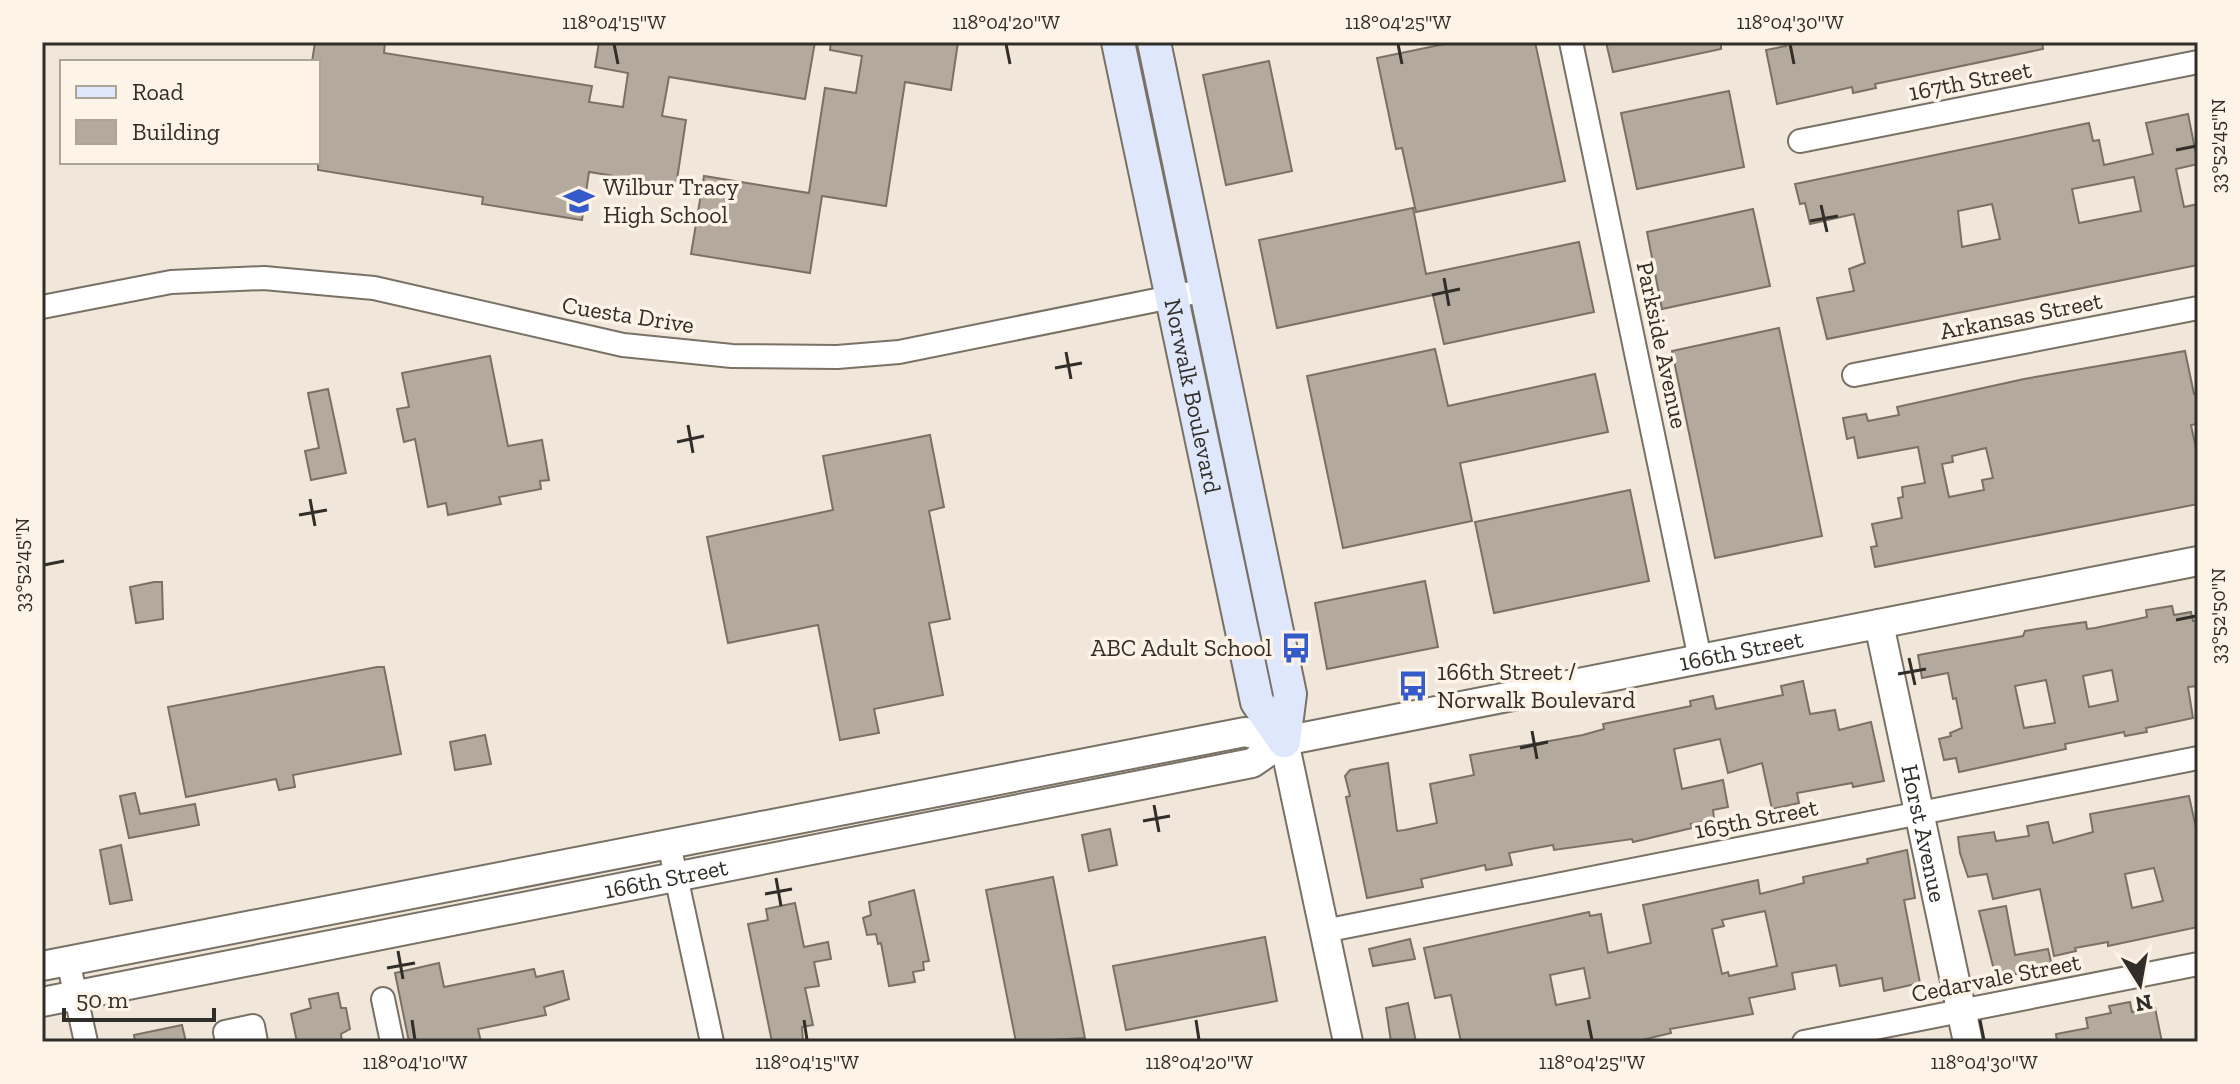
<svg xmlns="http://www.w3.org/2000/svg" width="2240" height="1084" viewBox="0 0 2240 1084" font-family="'Zilla Slab',serif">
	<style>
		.building { fill: #b3aa9d; stroke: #7a7165; stroke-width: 2; fill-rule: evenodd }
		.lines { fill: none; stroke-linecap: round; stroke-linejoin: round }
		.minor-casing { stroke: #797165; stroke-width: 26 }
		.tertiary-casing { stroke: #797165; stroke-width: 32 }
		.secondary-casing { stroke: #797165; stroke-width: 36 }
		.minor { stroke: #fff; stroke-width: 22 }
		.tertiary { stroke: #fff; stroke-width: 28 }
		.secondary { stroke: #dee7fb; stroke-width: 32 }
		.ticks { fill: none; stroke: #312d28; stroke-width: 3 }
		.labels { text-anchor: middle; stroke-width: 7; stroke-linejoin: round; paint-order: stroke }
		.street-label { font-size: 24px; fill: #312d28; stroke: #fdf3e6 }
		.poi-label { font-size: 24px; fill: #312d28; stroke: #fdf3e6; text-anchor: start }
		.neatline { fill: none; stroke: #312d28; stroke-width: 3 }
		.ticks-label { font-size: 20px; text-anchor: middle; fill: #312d28 }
	</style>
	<rect width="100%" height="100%" fill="#f0e6d9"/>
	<g class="building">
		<polygon points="315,42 385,42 384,53 592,86 589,102 623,107 628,73 595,67 599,42 815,42 805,99 669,77 662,116 686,120 676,186 589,172 582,220 482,204 483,197 318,170 318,62 312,62"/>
		<polygon points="831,42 958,42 951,90 905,82 886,206 822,196 810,273 691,254 704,176 809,193 825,88 856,93 862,56 830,50"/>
		<polygon points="1454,42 1535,42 1565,181 1416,212 1402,148 1396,149 1377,58"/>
		<polygon points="1606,42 1721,42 1721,49 1613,72"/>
		<polygon points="1785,42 2042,42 2043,49 1875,84 1876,88 1853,93 1852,87 1777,104 1766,50 1786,46"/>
		<polygon points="1269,61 1292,171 1226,185 1203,75"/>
		<polygon points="1729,91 1744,167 1637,189 1621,113"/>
		<path d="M2188,114l10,50 -22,5 8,38 14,-3v61l-371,74 -10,-41 37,-7 -5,-22 16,-6 -11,-49 -44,10 -5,-21 -5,1 -5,-20 294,-61 4,18 6,-1 5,25 49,-11 -7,-31zM2134,177l7,34 -62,12 -7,-34zM1992,204l8,35 -38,8 -4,-36z"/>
		<polygon points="1413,208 1426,274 1579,242 1594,312 1444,344 1433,295 1277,328 1259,240"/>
		<polygon points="1753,209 1770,286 1662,309 1647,232"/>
		<polygon points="1779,328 1822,536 1715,558 1672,351"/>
		<polygon points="1435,349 1448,406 1595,374 1608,432 1460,463 1472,521 1343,548 1307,376"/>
		<path d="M2185,351l9,43 4,-1v31l-7,1 7,33v46l-323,63 -4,-20 6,-1 -5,-22 30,-6 -4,-20 5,-1 -1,-10 23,-4 -7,-36 -60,11 -4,-21 -7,2 -4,-21 23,-4 2,7 31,-6 -2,-8 127,-28zM1986,448l7,30 -11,2 2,10 -35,7 -7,-33 11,-2 -1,-6z"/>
		<polygon points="490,356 508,446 542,440 549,480 540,481 541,489 499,497 501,504 448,515 446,503 428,507 415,439 404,442 397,409 409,407 402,373"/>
		<polygon points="328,389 346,473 311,480 305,451 319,448 308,393"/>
		<polygon points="930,435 944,507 929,511 950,619 929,623 943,695 874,709 879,733 840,740 818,625 728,643 707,537 833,510 823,456"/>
		<polygon points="1630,490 1649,581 1494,613 1475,522"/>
		<polygon points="1425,581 1438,647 1327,669 1315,603"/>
		<polygon points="154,582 162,582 163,619 136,623 130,587"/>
		<path d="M2172,606l2,9 17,-3 2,9 5,-1v66l-10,1 5,31 -47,10 1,4 -22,4 -1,-4 -59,12 1,5 -107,23 -3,-14 -12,2 -5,-21 12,-3 -1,-3 12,-5 -6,-30 -3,1 -5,-26 -26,5 -4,-23 105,-19 2,-5 18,-3 43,-6 1,7 8,-1 52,-11 -1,-7zM2112,670l6,31 -29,6 -6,-31zM2046,680l9,43 -31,5 -9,-42z"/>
		<polygon points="377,667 384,667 401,754 293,775 295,787 279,790 276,779 186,797 168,707"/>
		<polygon points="1803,681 1810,714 1835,710 1839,730 1871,722 1884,781 1853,787 1852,783 1797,793 1799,803 1772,809 1762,763 1728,773 1720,739 1674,749 1682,789 1723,780 1728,807 1713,810 1714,818 1711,820 1691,824 1692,828 1633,842 1632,839 1554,850 1553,845 1509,853 1512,865 1486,870 1485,865 1421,879 1423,887 1367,898 1346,797 1350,796 1345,776 1350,770 1388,763 1397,831 1405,830 1437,823 1430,784 1474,775 1470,755 1583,735 1604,729 1603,724 1691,706 1690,701 1713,696 1716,709 1783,695 1781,686"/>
		<polygon points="485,735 491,764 455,770 450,742"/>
		<polygon points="135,793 140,814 195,804 199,825 129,838 120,796"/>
		<path d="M2189,796l9,41v90l-90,19v-4l-33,6 1,3 -22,5 -14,-67 -47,10 -6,-25 -19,3 -8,-24 -2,-16 36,-5 2,9 33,-5 -2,-10 21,-4 5,21 40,-11 -3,-18zM2154,868l9,33 -31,7 -7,-34z"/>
		<polygon points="1110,829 1117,865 1089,871 1082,835"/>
		<polygon points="121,845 132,900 110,904 100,850"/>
		<path d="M1907,850l8,48 -11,2 16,83 -36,8 -2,-13 -42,8 -4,-21 -44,8 3,16 -46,9 4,16 -83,15 1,4 -37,9h-173l-10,-47 -16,3 -11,-50 165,-36 1,4 11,-2 7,39 43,-10 -8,-38 115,-25 2,14 44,-11 -1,-6 65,-14 -1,-4zM1765,911l12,55 -48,10 -1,-4 -6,2 -10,-45 12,-3 -2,-6zM1584,968l6,30 -34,7 -6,-30z"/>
		<polygon points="1053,877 1085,1038 1016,1042 986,890"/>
		<polygon points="914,890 929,961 923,962 924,970 913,972 915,982 889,986 881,943 878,944 876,934 867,935 863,918 871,915 869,902"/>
		<polygon points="795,903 804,947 828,942 831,959 814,962 819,986 805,988 813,1025 802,1027 803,1042 772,1042 748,924 768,920 766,909"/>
		<polygon points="2006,906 2015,955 2048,949 2052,966 1996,978 1979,911"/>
		<polygon points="1265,937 1277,1001 1126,1030 1113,966"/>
		<polygon points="1410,939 1415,959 1373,966 1369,949"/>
		<polygon points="439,963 444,987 534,969 536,977 563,971 569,999 544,1007 546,1015 478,1029 481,1042 409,1042 395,973"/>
		<polygon points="338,993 341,1008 346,1008 350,1029 341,1034 342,1042 297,1042 291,1014 311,1008 309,999"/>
		<polygon points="2130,1002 2132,1012 2155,1008 2162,1042 2057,1042 2056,1034 2088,1028 2086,1018 2111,1013 2109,1006"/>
		<polygon points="1408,1003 1416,1042 1391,1042 1386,1008"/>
		<polygon points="182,1025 186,1042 135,1042 134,1035"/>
	</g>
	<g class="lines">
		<g class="minor-casing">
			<g id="minor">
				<polyline points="1571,42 1700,659"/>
				<polyline points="1800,141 2198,62"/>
				<polyline points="42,307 171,282 264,278 374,288 623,345 732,356 837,357 899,352 1206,290"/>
				<polyline points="1854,375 2198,308"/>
				<polyline points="669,844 712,1042"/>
				<polyline points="1324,931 2198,758"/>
				<polyline points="68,961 86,1042"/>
				<polyline points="383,999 392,1042"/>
				<polyline points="227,1042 225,1032 253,1026 256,1042"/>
				<polyline points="1804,1042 2198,964"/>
			</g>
		</g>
		<g class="tertiary-casing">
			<g id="tertiary">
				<path id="s1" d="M1879,624l89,418"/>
				<polyline points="1284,741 1348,1042"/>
				<polyline points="42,966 1245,732 1284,741"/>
				<path id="s2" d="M42,1002l1210,-239 32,-22 914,-180"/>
			</g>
		</g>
		<g class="secondary-casing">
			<g id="secondary">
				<path id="s3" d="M1118,42l139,660 27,39"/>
				<polyline points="1154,42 1290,694 1284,741"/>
			</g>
		</g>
		<use href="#minor" class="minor"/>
		<use href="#tertiary" class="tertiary"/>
		<use href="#secondary" class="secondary"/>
	</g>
	<path class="ticks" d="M614,44l4,20M1006,44l4,20M1398,44l4,20M1790,44l4,20M2176,150l20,-4M1821,205l6,27M1810,221l28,-5M1444,278l5,28M1432,295l28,-6M1066,352l5,27M1055,368l27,-5M688,425l5,28M677,442l27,-6M310,499l5,27M299,515l28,-5M44,565l20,-4M2176,620l20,-4M1909,658l6,27M1898,674l28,-5M1532,731l5,28M1520,748l28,-6M1154,805l5,27M1143,821l27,-5M776,878l5,28M765,894l27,-5M398,951l5,28M387,968l28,-5M412,1020l3,20M804,1020l3,20M1196,1020l3,20M1588,1020l4,20M1980,1020l4,20"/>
	<defs>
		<g id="school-bare" transform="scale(2.4)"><path d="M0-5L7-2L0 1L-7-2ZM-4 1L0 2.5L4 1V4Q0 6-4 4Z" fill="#355aca" stroke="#fdf3e6" stroke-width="2.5" paint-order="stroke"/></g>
		<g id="bus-bare" transform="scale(2.4)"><path d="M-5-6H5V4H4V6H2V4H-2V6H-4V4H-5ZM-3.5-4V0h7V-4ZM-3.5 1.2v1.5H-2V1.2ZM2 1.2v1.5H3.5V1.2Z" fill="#355aca" stroke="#fdf3e6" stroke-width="2.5" paint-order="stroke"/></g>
	</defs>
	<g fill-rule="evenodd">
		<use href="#school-bare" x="579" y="201"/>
		<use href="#bus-bare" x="1296" y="648"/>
		<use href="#bus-bare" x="1413" y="686"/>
	</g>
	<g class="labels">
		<g class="street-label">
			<text transform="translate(1970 81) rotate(-11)" y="8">167th Street</text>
			<text transform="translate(628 315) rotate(9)" y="8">Cuesta Drive</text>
			<text transform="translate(2021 316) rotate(-11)" y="8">Arkansas Street</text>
			<text transform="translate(1662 345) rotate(78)" y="8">Parkside Avenue</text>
			<text dy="8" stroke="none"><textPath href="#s3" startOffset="362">Norwalk Boulevard</textPath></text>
			<text dy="8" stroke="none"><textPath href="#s2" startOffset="1738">166th Street</textPath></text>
			<text transform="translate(1756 819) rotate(-11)" y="8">165th Street</text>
			<text dy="8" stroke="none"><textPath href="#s1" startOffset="214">Horst Avenue</textPath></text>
			<text dy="8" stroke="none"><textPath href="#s2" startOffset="636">166th Street</textPath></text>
			<text transform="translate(1996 978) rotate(-11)" y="8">Cedarvale Street</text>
		</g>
		<g class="poi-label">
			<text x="603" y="195">Wilbur Tracy<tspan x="603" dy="28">High School</tspan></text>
			<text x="1272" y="656" text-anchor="end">ABC Adult School</text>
			<text x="1437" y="680">166th Street /<tspan x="1437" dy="28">Norwalk Boulevard</tspan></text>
		</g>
	</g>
	<rect width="2240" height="1084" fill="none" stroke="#fdf3e6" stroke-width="88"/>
	<rect x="60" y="60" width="260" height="104" fill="#fdf3e6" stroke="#aba49a" stroke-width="2"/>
	<rect x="76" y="86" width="40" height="12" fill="#dee7fb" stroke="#aba49a" stroke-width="2"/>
	<text x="132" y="100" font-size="24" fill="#312d28">Road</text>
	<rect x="76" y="120" width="40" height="24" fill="#b3aa9d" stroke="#aba49a" stroke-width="2"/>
	<text x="132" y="140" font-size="24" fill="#312d28">Building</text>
	<g transform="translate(2140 984) rotate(169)" stroke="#fdf3e6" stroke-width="6" paint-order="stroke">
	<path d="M0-6L14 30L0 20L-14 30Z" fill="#312d28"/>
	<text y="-12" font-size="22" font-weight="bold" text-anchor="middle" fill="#312d28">N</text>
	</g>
	<path d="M64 1008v12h150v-12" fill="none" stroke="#312d28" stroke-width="4"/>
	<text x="76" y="1008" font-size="24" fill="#312d28" stroke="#fdf3e6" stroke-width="6" paint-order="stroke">50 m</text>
	<rect x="44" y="44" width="2152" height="996" class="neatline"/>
	<g class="ticks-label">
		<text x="614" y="29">118°04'15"W</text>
		<text x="1006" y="29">118°04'20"W</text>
		<text x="1398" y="29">118°04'25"W</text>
		<text x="1790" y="29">118°04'30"W</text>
		<text transform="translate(2218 146) rotate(-90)" y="7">33°52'45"N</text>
		<text transform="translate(22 565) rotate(-90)" y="7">33°52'45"N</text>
		<text transform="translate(2218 616) rotate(-90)" y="7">33°52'50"N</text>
		<text x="415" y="1069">118°04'10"W</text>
		<text x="807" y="1069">118°04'15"W</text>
		<text x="1199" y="1069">118°04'20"W</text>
		<text x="1592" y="1069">118°04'25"W</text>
		<text x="1984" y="1069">118°04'30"W</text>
	</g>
</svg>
